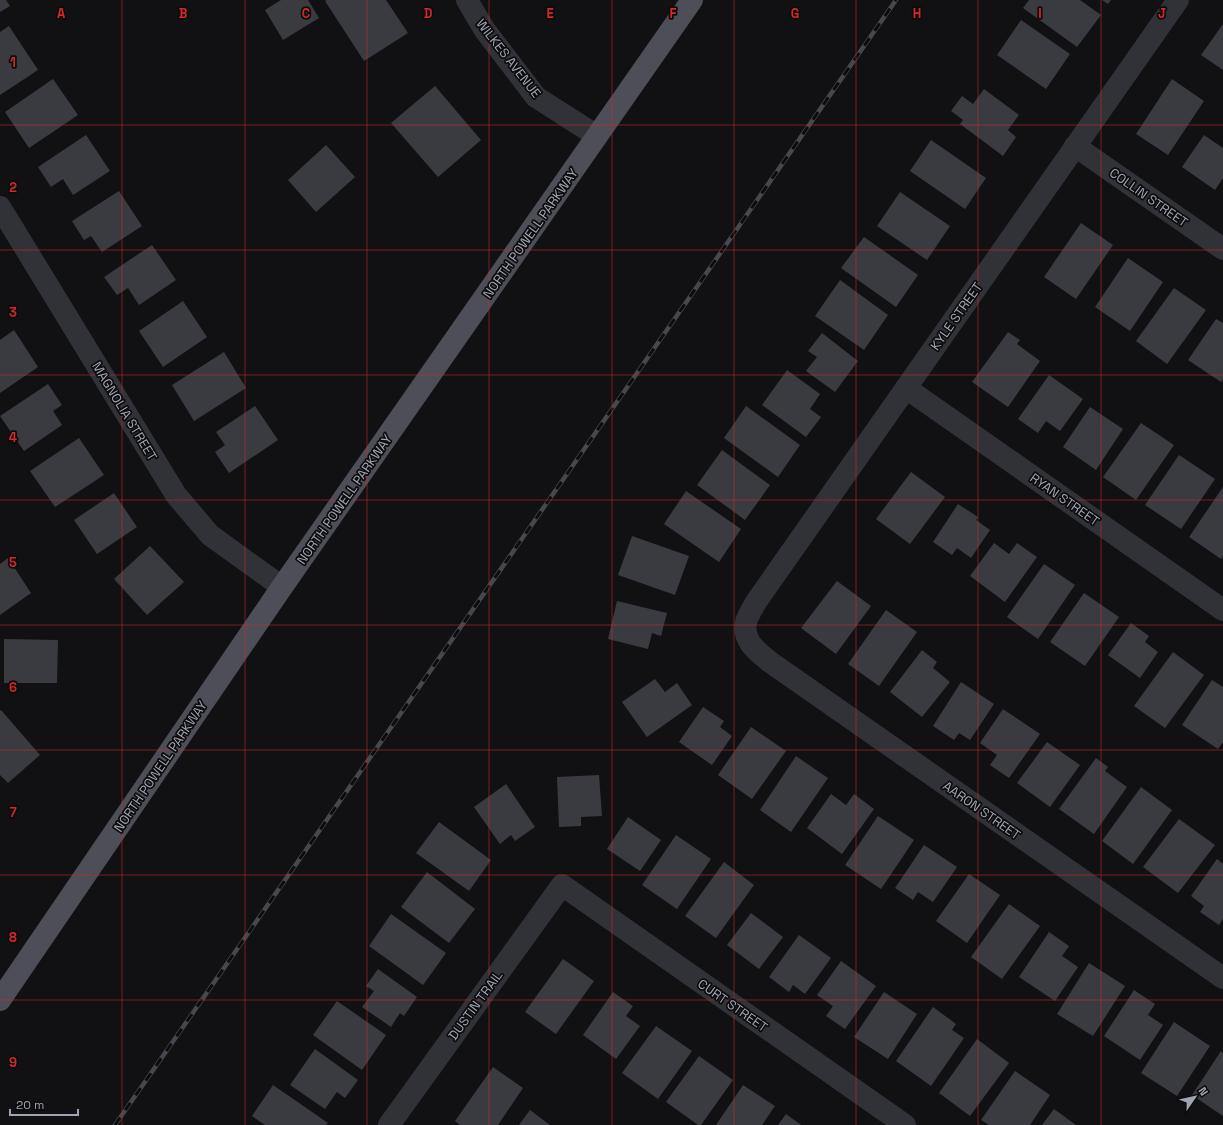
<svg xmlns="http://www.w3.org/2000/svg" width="1223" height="1125" viewBox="0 0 1223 1125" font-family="'Space Grotesk',sans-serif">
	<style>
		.building { fill: #3a3b41 }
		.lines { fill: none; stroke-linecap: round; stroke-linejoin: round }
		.street { stroke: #313238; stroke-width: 22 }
		.primary { stroke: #4d4e57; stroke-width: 22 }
		.rail-casing { stroke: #46474f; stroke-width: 4.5 }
		.rail { stroke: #0c0c0d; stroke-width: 3; stroke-dasharray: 9; stroke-linecap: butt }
		.grid { fill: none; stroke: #d62828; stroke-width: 1; stroke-opacity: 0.55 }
		.labels { text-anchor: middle; stroke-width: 3.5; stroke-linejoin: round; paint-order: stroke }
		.street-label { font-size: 13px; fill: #a1a4b5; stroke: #0c0c0d }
		.grid-label { font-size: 13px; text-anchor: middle; font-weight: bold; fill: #d62828; stroke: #0c0c0d; stroke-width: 3.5; stroke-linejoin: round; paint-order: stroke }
	</style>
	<rect width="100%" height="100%" fill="#111113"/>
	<g class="building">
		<polygon points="0,0 6,0 10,6 0,12"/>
		<polygon points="281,0 308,0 319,18 283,40 265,10"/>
		<polygon points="327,0 386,0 408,33 364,61 325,1"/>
		<polygon points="1029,0 1080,0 1101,15 1077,47 1023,8"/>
		<polygon points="1102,0 1111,0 1108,4"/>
		<polygon points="1021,20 1070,54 1046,89 997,55"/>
		<polygon points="1223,24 1223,70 1201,55"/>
		<polygon points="9,26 38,70 0,95 0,32"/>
		<polygon points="53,79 78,115 29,148 5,112"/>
		<polygon points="1172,79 1204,101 1168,155 1136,134"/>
		<polygon points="435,86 481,140 438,177 391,123"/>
		<polygon points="984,89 1019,115 1008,130 1016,137 1003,156 960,124 963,120 951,111 962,96 973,104"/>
		<polygon points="86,135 110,171 73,195 63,179 51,187 38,167"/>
		<polygon points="1204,135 1223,148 1223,178 1215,190 1182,167"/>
		<polygon points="931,140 986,178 965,209 910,171"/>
		<polygon points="326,145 355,177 316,212 288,180"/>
		<polygon points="119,191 142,226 102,252 91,236 84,240 72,221"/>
		<polygon points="900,192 950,226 927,260 877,226"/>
		<polygon points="1081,223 1113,245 1076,299 1044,277"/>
		<polygon points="864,237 918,275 896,307 841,268"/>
		<polygon points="152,245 176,280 139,305 128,288 117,295 104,277"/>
		<polygon points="1128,258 1163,282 1130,331 1095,307"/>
		<polygon points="840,280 888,315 864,350 815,316"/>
		<polygon points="1174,288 1206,310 1167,364 1136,341"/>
		<polygon points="183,301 207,337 163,367 139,331"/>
		<polygon points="1216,319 1223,323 1223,379 1221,382 1188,360"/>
		<polygon points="14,330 38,367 0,393 0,340"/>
		<polygon points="1008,332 1020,340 1017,344 1040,361 1008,407 972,382"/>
		<polygon points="822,333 858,361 835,392 806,371 817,357 808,351"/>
		<polygon points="224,352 246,388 194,421 172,385"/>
		<polygon points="787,370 820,394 810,409 821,417 806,437 762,405"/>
		<polygon points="1049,375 1083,399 1060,431 1046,421 1038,433 1018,419"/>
		<polygon points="48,384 62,405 53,411 62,425 24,451 0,416"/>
		<polygon points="255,406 278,440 229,473 215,452 225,445 216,432"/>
		<polygon points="746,406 800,445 778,477 724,438"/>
		<polygon points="1090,407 1123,429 1096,470 1063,447"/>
		<polygon points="1141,423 1174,445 1136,500 1103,477"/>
		<polygon points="79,438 104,475 55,507 30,471"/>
		<polygon points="722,450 770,485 745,520 697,485"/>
		<polygon points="1179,455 1215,479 1181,529 1145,505"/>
		<polygon points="911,472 945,497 910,544 876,519"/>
		<polygon points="1223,487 1223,556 1221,559 1189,537"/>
		<polygon points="686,491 741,529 719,562 664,524"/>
		<polygon points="114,493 137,527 97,554 74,520"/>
		<polygon points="958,504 978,517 976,520 990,530 971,558 957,548 952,555 933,542"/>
		<polygon points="632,536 689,556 675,595 618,575"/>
		<polygon points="994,543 1009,554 1017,543 1037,557 1005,602 970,576"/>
		<polygon points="150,546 184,582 147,615 114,579"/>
		<polygon points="8,558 31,593 0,615 0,564"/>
		<polygon points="1044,564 1075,585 1038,639 1007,617"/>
		<polygon points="837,581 871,606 836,654 801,628"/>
		<polygon points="1084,593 1119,617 1085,666 1050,642"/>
		<polygon points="617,601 667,613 661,636 652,633 648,649 608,639"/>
		<polygon points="886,610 917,632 879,686 848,664"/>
		<polygon points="1131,623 1149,636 1145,642 1158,652 1140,678 1108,655"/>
		<polygon points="4,639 58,640 57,683 4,683"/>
		<polygon points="922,650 937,662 933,668 950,682 922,717 890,692"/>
		<polygon points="1173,652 1204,675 1165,728 1134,706"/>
		<polygon points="655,679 665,692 677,683 692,705 647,737 622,702"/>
		<polygon points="1212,680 1223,687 1223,742 1218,749 1182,725"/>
		<polygon points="961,682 994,704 970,740 959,733 954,740 933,726"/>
		<polygon points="703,707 724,721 720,727 732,736 712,765 679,742"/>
		<polygon points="1003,709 1040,734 1009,778 990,765 997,755 980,743"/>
		<polygon points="1,710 40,755 8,783 0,775 0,711"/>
		<polygon points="751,727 786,751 752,799 718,775"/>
		<polygon points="1047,742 1080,765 1050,807 1017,783"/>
		<polygon points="796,756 828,778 791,832 760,810"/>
		<polygon points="1096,758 1108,767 1105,771 1127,787 1094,834 1059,809"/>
		<polygon points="599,775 602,816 581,817 581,826 559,827 557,777"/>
		<polygon points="506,784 535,827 515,841 511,835 500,844 474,807"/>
		<polygon points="1141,787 1172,810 1133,864 1102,841"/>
		<polygon points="831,794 846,805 854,794 874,809 842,854 807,828"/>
		<polygon points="878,816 914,840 881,889 845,865"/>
		<polygon points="628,817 661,840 640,871 607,849"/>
		<polygon points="1179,819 1215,845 1178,893 1143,867"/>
		<polygon points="439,822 491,860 469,891 416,853"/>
		<polygon points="676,835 711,859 677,909 642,885"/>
		<polygon points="924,845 957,867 933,902 918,892 913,900 895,888"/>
		<polygon points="1217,859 1223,864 1223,919 1219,925 1200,912 1204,906 1191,896"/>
		<polygon points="724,862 754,885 716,938 685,916"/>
		<polygon points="427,872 475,909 449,943 401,907"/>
		<polygon points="969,874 1000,895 967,943 936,921"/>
		<polygon points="1009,904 1040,926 1002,979 971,957"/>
		<polygon points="751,913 783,937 759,969 727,945"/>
		<polygon points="391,914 446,953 423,985 369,946"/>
		<polygon points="1049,932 1069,946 1062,956 1078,967 1055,1001 1019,977"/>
		<polygon points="799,935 831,958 805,994 793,985 789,992 769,977"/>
		<polygon points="563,959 594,981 556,1034 525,1012"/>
		<polygon points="841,961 876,986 845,1029 826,1016 833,1006 817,995"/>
		<polygon points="1089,963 1125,986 1093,1036 1057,1014"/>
		<polygon points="378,969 417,997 404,1016 400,1013 391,1027 362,1007 374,991 366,986"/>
		<polygon points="1134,990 1155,1004 1148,1015 1163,1025 1140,1060 1104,1036"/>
		<polygon points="613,992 633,1006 626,1016 640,1026 616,1059 583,1035"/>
		<polygon points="884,992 917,1014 888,1059 854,1037"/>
		<polygon points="337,1001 386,1035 362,1070 313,1035"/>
		<polygon points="933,1007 956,1024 952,1030 964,1038 931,1086 896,1061"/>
		<polygon points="1174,1022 1210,1046 1177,1096 1141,1073"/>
		<polygon points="656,1026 692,1051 658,1099 622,1073"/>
		<polygon points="977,1039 1009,1063 970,1116 939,1093"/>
		<polygon points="315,1049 358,1080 345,1098 337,1092 325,1109 290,1085"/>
		<polygon points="1221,1051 1223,1053 1223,1116 1192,1095"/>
		<polygon points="699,1056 733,1080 701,1125 698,1125 666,1102"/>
		<polygon points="493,1067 523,1088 498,1125 460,1125 455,1121"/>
		<polygon points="1015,1071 1050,1095 1030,1125 989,1125 981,1120"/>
		<polygon points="273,1085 328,1123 326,1125 265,1125 252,1116"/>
		<polygon points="743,1085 775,1106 762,1125 716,1125"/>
		<polygon points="1054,1109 1076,1125 1042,1125"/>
		<polygon points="530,1110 550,1125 519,1125"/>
		<polygon points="786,1114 801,1125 778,1125"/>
	</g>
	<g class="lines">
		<g class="street">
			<polyline points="467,0 484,29 536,97 597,136"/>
			<path d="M1178,0l-422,602c-3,6 -8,13 -10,20 -4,19 11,29 24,40l453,316"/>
			<polyline points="1075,146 1223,249"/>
			<polyline points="0,207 176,495 210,535 282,587"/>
			<polyline points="906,388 1223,610"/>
			<polyline points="389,1125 562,885 905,1125"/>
		</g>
		<polyline class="primary" points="0,1000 282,587 692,0"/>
		<g class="rail-casing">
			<polyline id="rail" points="115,1125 896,0"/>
		</g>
		<use href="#rail" class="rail"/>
	</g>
	<path class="grid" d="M122,0v1125M245,0v1125M367,0v1125M489,0v1125M612,0v1125M734,0v1125M856,0v1125M978,0v1125M1101,0v1125M0,125h1223M0,250h1223M0,375h1223M0,500h1223M0,625h1223M0,750h1223M0,875h1223M0,1000h1223"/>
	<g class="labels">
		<g class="street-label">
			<text transform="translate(509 58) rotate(52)" y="5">WILKES AVENUE</text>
			<text transform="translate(1149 197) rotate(35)" y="5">COLLIN STREET</text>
			<text transform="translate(530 233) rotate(-55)" y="5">NORTH POWELL PARKWAY</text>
			<text transform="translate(956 316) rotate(-55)" y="5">KYLE STREET</text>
			<text transform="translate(125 411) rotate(59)" y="5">MAGNOLIA STREET</text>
			<text transform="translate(344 499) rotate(-55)" y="5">NORTH POWELL PARKWAY</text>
			<text transform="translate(1065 499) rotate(35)" y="5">RYAN STREET</text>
			<text transform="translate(160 766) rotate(-56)" y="5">NORTH POWELL PARKWAY</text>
			<text transform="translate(982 810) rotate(35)" y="5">AARON STREET</text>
			<text transform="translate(475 1005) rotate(-54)" y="5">DUSTIN TRAIL</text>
			<text transform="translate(733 1005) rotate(35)" y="5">CURT STREET</text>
		</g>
	</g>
	<g class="grid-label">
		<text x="61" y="18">A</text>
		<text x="183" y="18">B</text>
		<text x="306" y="18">C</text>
		<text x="428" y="18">D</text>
		<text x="550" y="18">E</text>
		<text x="673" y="18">F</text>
		<text x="795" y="18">G</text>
		<text x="917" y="18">H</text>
		<text x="1040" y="18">I</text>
		<text x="1162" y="18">J</text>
		<text x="13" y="67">1</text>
		<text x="13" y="192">2</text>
		<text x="13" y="317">3</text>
		<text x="13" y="442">4</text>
		<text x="13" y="567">5</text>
		<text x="13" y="692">6</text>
		<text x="13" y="817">7</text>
		<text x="13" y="942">8</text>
		<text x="13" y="1067">9</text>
	</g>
	<g transform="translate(1195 1097) rotate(56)" stroke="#0c0c0d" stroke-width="3" paint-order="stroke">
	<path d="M0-3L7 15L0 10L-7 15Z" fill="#a1a4b5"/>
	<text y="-6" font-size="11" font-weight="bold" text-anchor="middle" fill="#a1a4b5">N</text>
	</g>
	<path d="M10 1109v6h68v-6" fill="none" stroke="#a1a4b5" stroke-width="2"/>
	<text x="16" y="1109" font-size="12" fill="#a1a4b5" stroke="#0c0c0d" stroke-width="3" paint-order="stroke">20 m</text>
</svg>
